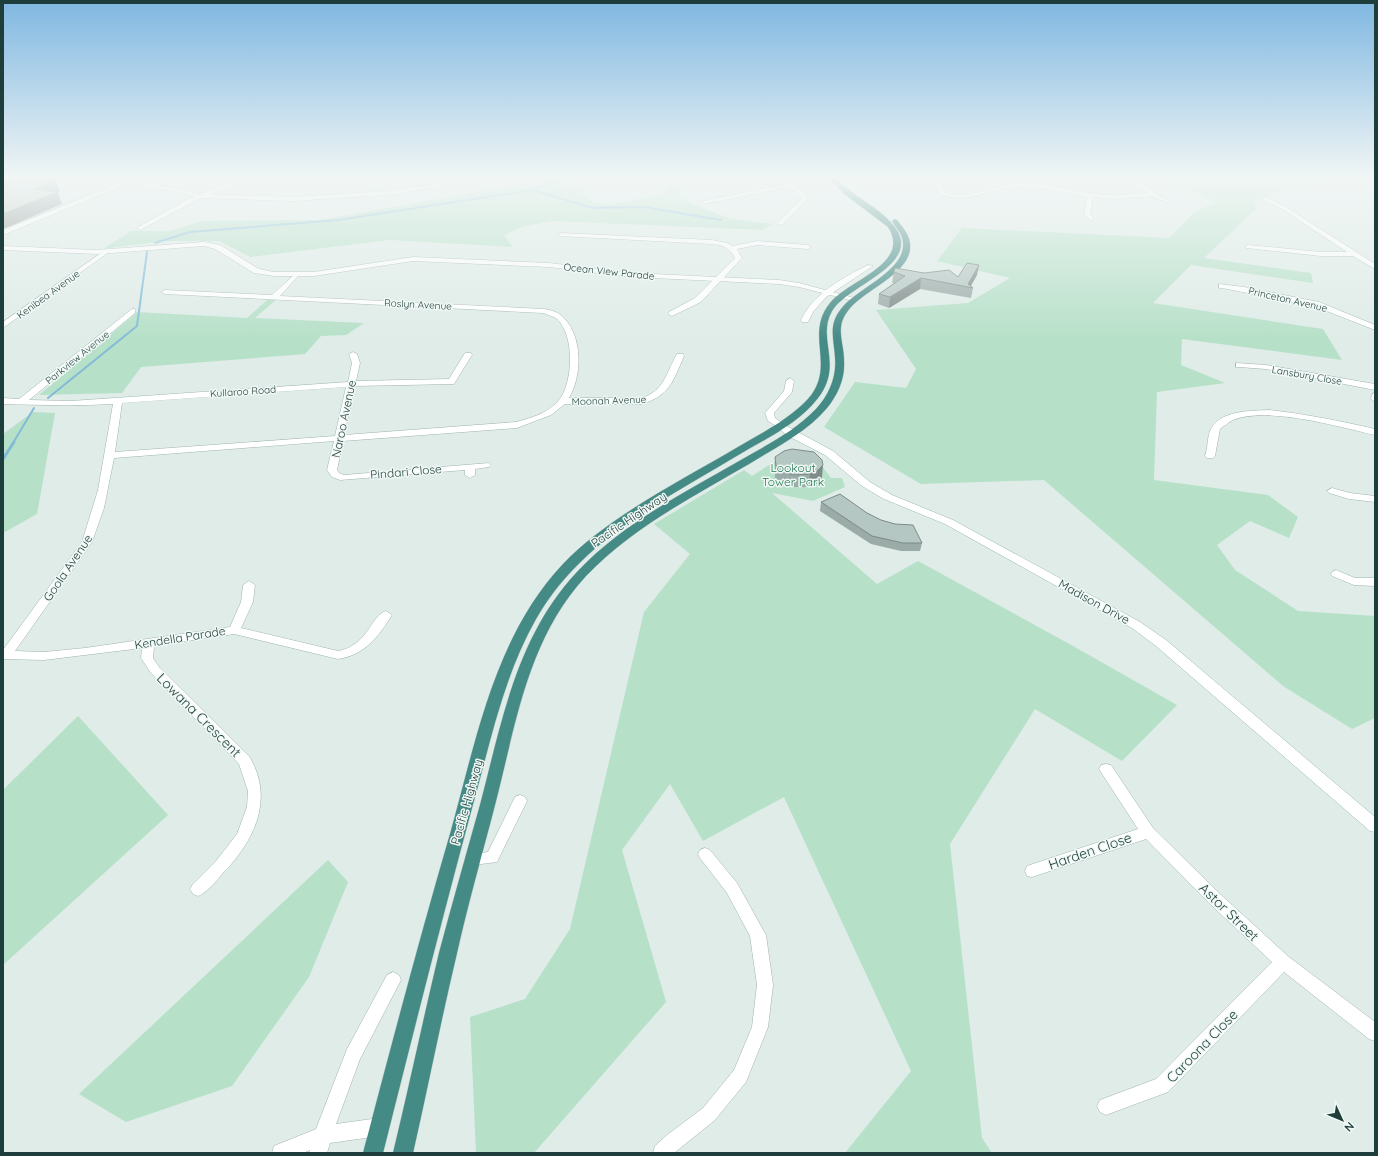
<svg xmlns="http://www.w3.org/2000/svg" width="1378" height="1156" viewBox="0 0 1378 1156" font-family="Quicksand,sans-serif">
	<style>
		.green { fill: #b6e0c8 }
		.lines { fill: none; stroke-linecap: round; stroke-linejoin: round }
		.stream-far1 { stroke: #81bbd7; stroke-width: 2 }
		.stream { stroke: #81bbd7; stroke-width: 3 }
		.minor-casing { stroke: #a1b4b1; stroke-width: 1 }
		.tertiary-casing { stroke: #a1b4b1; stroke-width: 1 }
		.secondary-casing { stroke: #9cb9b3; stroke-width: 1 }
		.trunk-casing { stroke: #c0c9c8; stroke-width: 1 }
		.minor { fill: #fff; fill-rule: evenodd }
		.tertiary { fill: #fff; fill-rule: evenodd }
		.secondary { fill: #fff; fill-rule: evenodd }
		.trunk { fill: #448a85; fill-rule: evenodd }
		.wall { fill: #9baba7 }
		.shaded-wall { fill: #7e8b88 }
		.building { fill: #b4c7c2; stroke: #7e8b88 }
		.labels { text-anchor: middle; stroke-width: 3; stroke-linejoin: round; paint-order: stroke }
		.far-street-label { font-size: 10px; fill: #1e3e3b; stroke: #f0f8f5 }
		.street-label { font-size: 12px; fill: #1e3e3b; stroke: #f0f8f5 }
		.park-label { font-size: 12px; fill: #257853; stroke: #f0f8f5 }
		.near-street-label { font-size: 14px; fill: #1e3e3b; stroke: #f0f8f5 }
	</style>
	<rect width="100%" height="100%" fill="#dfece8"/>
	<g class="green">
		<polygon points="550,179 586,179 582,193 593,202 609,205 664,194 668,184 678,183 681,199 728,218 772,224 762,230 552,221 522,227 504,235 513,247 389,240 250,257 219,241 163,241 103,249 131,231 171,231 202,221 320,220"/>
		<polygon points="1163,179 1338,179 1287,188 1255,202 1256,209 1204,258 1311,273 1313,283 1191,265 1153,303 1323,329 1342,360 1182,339 1181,365 1225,383 1157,392 1154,480 1268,495 1298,517 1289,538 1250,521 1217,545 1235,570 1298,611 1375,616 1375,718 1352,729 1283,686 1044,480 921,484 824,427 855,382 906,388 916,369 876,310 968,303 1010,278 937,261 962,228 1169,238 1195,212 1215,203 1174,182"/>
		<polygon points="267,300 276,300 255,318 364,323 346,335 321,336 305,354 141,367 122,393 39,395 137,312 247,318"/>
		<polygon points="33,412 55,413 37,514 3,533 3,434"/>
		<polygon points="777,460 822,466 831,478 842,478 845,487 813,501 772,493 877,584 918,561 1073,646 1177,705 1122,761 1035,709 950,844 982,1138 992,1153 845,1153 911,1071 784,797 703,841 670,784 622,850 666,1002 534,1153 476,1153 470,1017 525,999 570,929 644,612 690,554 654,524 744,470 752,476"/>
		<polygon points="78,716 168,815 3,965 3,790"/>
		<polygon points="328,860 348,882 309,977 232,1086 126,1122 79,1094"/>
	</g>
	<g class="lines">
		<g class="stream-far1">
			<polyline points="532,190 593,208 643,207 721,220"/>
			<polyline points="155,243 190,232 338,220 532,190 561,179"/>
			<polyline points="48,398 137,326 147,252"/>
			<polyline points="13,443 34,408"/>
		</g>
		<polyline class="stream" points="3,459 14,442"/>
		<g class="minor-casing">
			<g id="minor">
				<polygon points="130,179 200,194 243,179 252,179 210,194 292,197 388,191 467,179 483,179 388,195 292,201 201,198 140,230 137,228 138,227 194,196 128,182 127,181"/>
				<polygon points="665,179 684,179 616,189 613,187"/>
				<polygon points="783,179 788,179 808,198 782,225 777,224 802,198 789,187 703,204 700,202 786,184"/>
				<polygon points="853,179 871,179 836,185 833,183"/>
				<path d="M927,179h7l9,7 1,6c25,9 50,-7 75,-9 26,-1 51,8 76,11 17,2 35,0 52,-1l-19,-14h7l26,18 10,4 -5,1 -14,-6 -40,3 -19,-2 -3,17 4,5 -3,2 -7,-7 3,-17c-22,-4 -44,-11 -67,-10 -30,1 -51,18 -81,7l-1,-6z"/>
				<polygon points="1265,197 1286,207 1375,264 1375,269 1353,256 1321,256 1246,248 1246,246 1248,245 1321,252 1347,252 1282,209 1263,200 1263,198"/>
				<path d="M561,233l151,7 15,3 6,3 24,-5 51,4 3,2 -3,2 -51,-4 -20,4 5,9 -1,1 -40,43 -29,14 -4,-2 1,-2 26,-14 40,-40c-5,-10 -12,-13 -23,-14l-153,-8 -1,-1z"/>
				<polygon points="104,251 109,252 3,328 3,322"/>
				<path d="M868,265l5,1 -47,31 -13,15 -5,10h-6l-1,-2c13,-27 41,-42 67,-55z"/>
				<path d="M296,273l4,2 -2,1 -18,20 264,13c7,1 15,3 20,9 19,20 18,58 5,80h72c23,-6 25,-25 36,-44h6l1,2c-11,25 -14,40 -43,48h-76l-14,11 -34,13 -174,13 -6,29 2,3 5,2 145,-12 2,2 -2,2 -14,2v6l-5,3 -5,-3v-5l-125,10 -8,-3 -5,-7 7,-29 -220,17 -10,50 -12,34 -77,109 29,1 41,-4 145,-21 11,-25 2,-17 6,-4 6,4 -2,17 -12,26 97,23c30,-5 33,-36 48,-40l6,4c-14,22 -27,40 -54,44l-104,-25 -80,12 -1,12 6,9 90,89c26,43 5,85 -26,117 -7,8 -15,19 -25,23l-5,-2 -3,-5 3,-5 23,-23 21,-27 10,-27 1,-16 -9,-27 -88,-91 -10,-15 1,-10 -98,12 -41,-1v-9l79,-108 16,-52 15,-86c-37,2 -73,1 -110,0v-6l16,1 113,-90h3v4l-106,87 42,1 277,-19 4,-19 -3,-9 4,-2 4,2 3,9 -4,18 93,-2 16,-26h6l1,2 -18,29 -99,2 -11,49 172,-13c15,-4 33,-9 43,-22 14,-17 16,-65 -2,-81 -4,-3 -9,-4 -14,-6l-378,-19 -4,-2 4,-2 107,5zM346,387l-11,49 -220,16 7,-49z"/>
				<polygon points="1219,284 1244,287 1319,302 1375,325 1375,330 1314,306 1222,288 1219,288"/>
				<polygon points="1236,363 1266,365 1375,384 1375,390 1266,369 1239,367 1236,367"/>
				<polygon points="790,378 794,381 792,392 774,413 775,418 786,426 781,429 768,421 765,413 784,391 786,381"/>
				<polygon points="1375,393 1375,402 1371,399 1372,394"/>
				<path d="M1269,410c36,4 71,11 106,19v6c-35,-8 -108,-29 -142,-15 -4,2 -9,6 -13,9l-5,27 -2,2h-6l-2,-2c3,-8 2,-17 5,-25 9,-21 40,-20 59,-21z"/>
				<polygon points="1332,488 1350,493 1375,496 1375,502 1349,499 1329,493 1327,491"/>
				<polygon points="1336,570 1355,578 1375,578 1375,586 1354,585 1332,576 1331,574 1332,572"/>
				<polygon points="1106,764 1111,765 1153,828 1220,894 1289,957 1375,1022 1375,1041 1369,1039 1284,972 1168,1092 1106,1115 1100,1112 1097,1106 1100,1100 1156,1079 1272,962 1210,904 1146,839 1032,877 1027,876 1025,871 1027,866 1138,829 1099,769 1101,765"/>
				<polygon points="520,795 525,797 527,801 497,862 473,865 468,863 466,859 468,855 488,852 515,797"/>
				<polygon points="705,848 710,850 737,883 766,935 773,985 768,1027 746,1082 715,1120 674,1153 653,1153 655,1146 667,1135 703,1108 734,1070 752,1027 757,985 750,936 727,893 700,858 698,854 700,850"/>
				<polygon points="393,972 399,975 401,980 360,1059 336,1124 379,1118 385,1121 388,1127 385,1133 379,1136 330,1143 327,1153 309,1153 310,1150 303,1153 272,1153 274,1146 316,1129 347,1049 387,975"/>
			</g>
		</g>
		<g class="tertiary-casing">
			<polygon id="tertiary" points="204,242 220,245 259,269 274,272 314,272 413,257 549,263 632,273 779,280 799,283 858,299 854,301 799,287 779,284 632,277 549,267 413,261 314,276 274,276 254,273 215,249 204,246 97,254 3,250 3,246 97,250"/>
		</g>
		<g class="secondary-casing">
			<g id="secondary">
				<polygon points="130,179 139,179 3,235 3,230"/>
				<polygon points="781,423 833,451 870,482 892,495 953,520 1140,622 1166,640 1375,817 1375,832 1370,831 1156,646 1132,628 945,524 884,499 862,486 825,455 788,436 776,426 778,424"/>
			</g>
		</g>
		<g class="trunk-casing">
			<g id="trunk">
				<path d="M830,179h7c16,18 41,27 56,46 33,39 -45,59 -61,86 -16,28 12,53 -14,87 -20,26 -51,40 -78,56 -75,45 -159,86 -204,165 -33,58 -46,125 -64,189 -31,114 -60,230 -89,345h-20c28,-106 56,-213 87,-319 26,-92 44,-197 113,-270 46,-48 118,-83 175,-117 24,-14 50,-27 70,-48 29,-33 -4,-64 22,-96 18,-23 82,-39 58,-76l-45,-34z"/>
				<path d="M895,219l2,1c4,5 10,12 12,19 10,33 -47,50 -62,73 -12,16 -3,31 -3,49 1,18 -6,33 -17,47 -21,25 -51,39 -78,56 -57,33 -117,64 -163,112 -59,64 -70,148 -91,229 -13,50 -27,99 -38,148 -16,67 -29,134 -44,200h-20c16,-66 30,-133 46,-200 13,-49 27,-98 41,-148 22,-83 36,-168 97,-233 46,-49 107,-79 164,-112 26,-15 54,-29 75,-51 13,-14 21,-32 19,-52 -1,-18 -7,-32 6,-48 16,-22 74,-41 60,-74 -2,-5 -7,-9 -9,-14z"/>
			</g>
		</g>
		<use href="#minor" class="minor"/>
		<use href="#tertiary" class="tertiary"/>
		<use href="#secondary" class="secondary"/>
		<use href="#trunk" class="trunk"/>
	</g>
	<g class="wall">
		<polygon points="894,272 924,273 958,277 977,275 971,286 973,288 971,298 920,289 889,308 878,304 879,294 894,283 892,283"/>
		<polygon points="775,457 822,477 815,485 808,487 793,487 785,485 775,478"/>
		<polygon points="821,502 867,513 922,543 920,551 901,551 871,544 820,511"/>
	</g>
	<g class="shaded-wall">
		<polygon points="55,180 60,192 58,193 62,204 3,229 3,214 34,189"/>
		<polygon points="979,265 977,275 970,287 968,284"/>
		<polygon points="921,278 920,289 889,308 890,297"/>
		<polygon points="823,465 822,477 815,485 808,487 810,474"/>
	</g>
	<g class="building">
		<polygon points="55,180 34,189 57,192 3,214 3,182"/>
		<polygon points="967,263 979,265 968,284 973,288 921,278 890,297 879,294 905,276 894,272 895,268 924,273 949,270 958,277"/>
		<polygon points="792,449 814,452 822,460 823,465 816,472 810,474 794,475 786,473 776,466 775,457 784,451"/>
		<polygon points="840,494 867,513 881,520 895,524 913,525 922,543 903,543 872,536 821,502"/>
	</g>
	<linearGradient id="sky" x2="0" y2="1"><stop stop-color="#7fb7e1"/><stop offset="0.52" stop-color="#f1f6f5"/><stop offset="1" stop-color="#f1f6f5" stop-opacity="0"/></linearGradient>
	<rect width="1378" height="341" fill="url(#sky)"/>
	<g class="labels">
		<g class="far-street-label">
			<text transform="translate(609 271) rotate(6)" y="4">Ocean View Parade</text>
			<text transform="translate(48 294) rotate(-36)" y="4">Kenibea Avenue</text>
			<text transform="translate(1288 299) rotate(13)" y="4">Princeton Avenue</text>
			<text transform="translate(418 304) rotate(3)" y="4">Roslyn Avenue</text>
			<text transform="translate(77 357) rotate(-39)" y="4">Parkview Avenue</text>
			<text transform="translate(1307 375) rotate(10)" y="4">Lansbury Close</text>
			<text transform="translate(243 391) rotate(-4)" y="4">Kullaroo Road</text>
			<text transform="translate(609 400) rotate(-2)" y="4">Moonah Avenue</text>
		</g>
		<g class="street-label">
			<text transform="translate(344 419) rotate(-78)" y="4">Naroo Avenue</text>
			<text transform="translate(406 472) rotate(-5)" y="4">Pindari Close</text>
			<text transform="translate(629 520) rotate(-34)" y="4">Pacific Highway</text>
			<text transform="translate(68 568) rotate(-56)" y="4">Goola Avenue</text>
			<text transform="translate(1094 602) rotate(29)" y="4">Madison Drive</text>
			<text transform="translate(180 638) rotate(-9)" y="4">Kendella Parade</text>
			<text transform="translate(467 802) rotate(-74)" y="4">Pacific Highway</text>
		</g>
		<g class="park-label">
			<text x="793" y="472">Lookout<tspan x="793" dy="14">Tower Park</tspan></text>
		</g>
		<g class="near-street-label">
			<text transform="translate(199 715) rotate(45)" y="5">Lowana Crescent</text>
			<text transform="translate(1090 851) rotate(-19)" y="5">Harden Close</text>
			<text transform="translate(1229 912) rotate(44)" y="5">Astor Street</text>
			<text transform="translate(1202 1046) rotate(-46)" y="5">Caroona Close</text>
		</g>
	</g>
	<rect width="1378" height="1156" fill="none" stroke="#1e3e3b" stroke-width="8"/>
	<g transform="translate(1342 1120) rotate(134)" stroke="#f0f8f5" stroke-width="3" paint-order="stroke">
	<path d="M0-3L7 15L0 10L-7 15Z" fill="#1e3e3b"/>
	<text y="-6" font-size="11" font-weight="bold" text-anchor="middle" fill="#1e3e3b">N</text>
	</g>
</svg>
